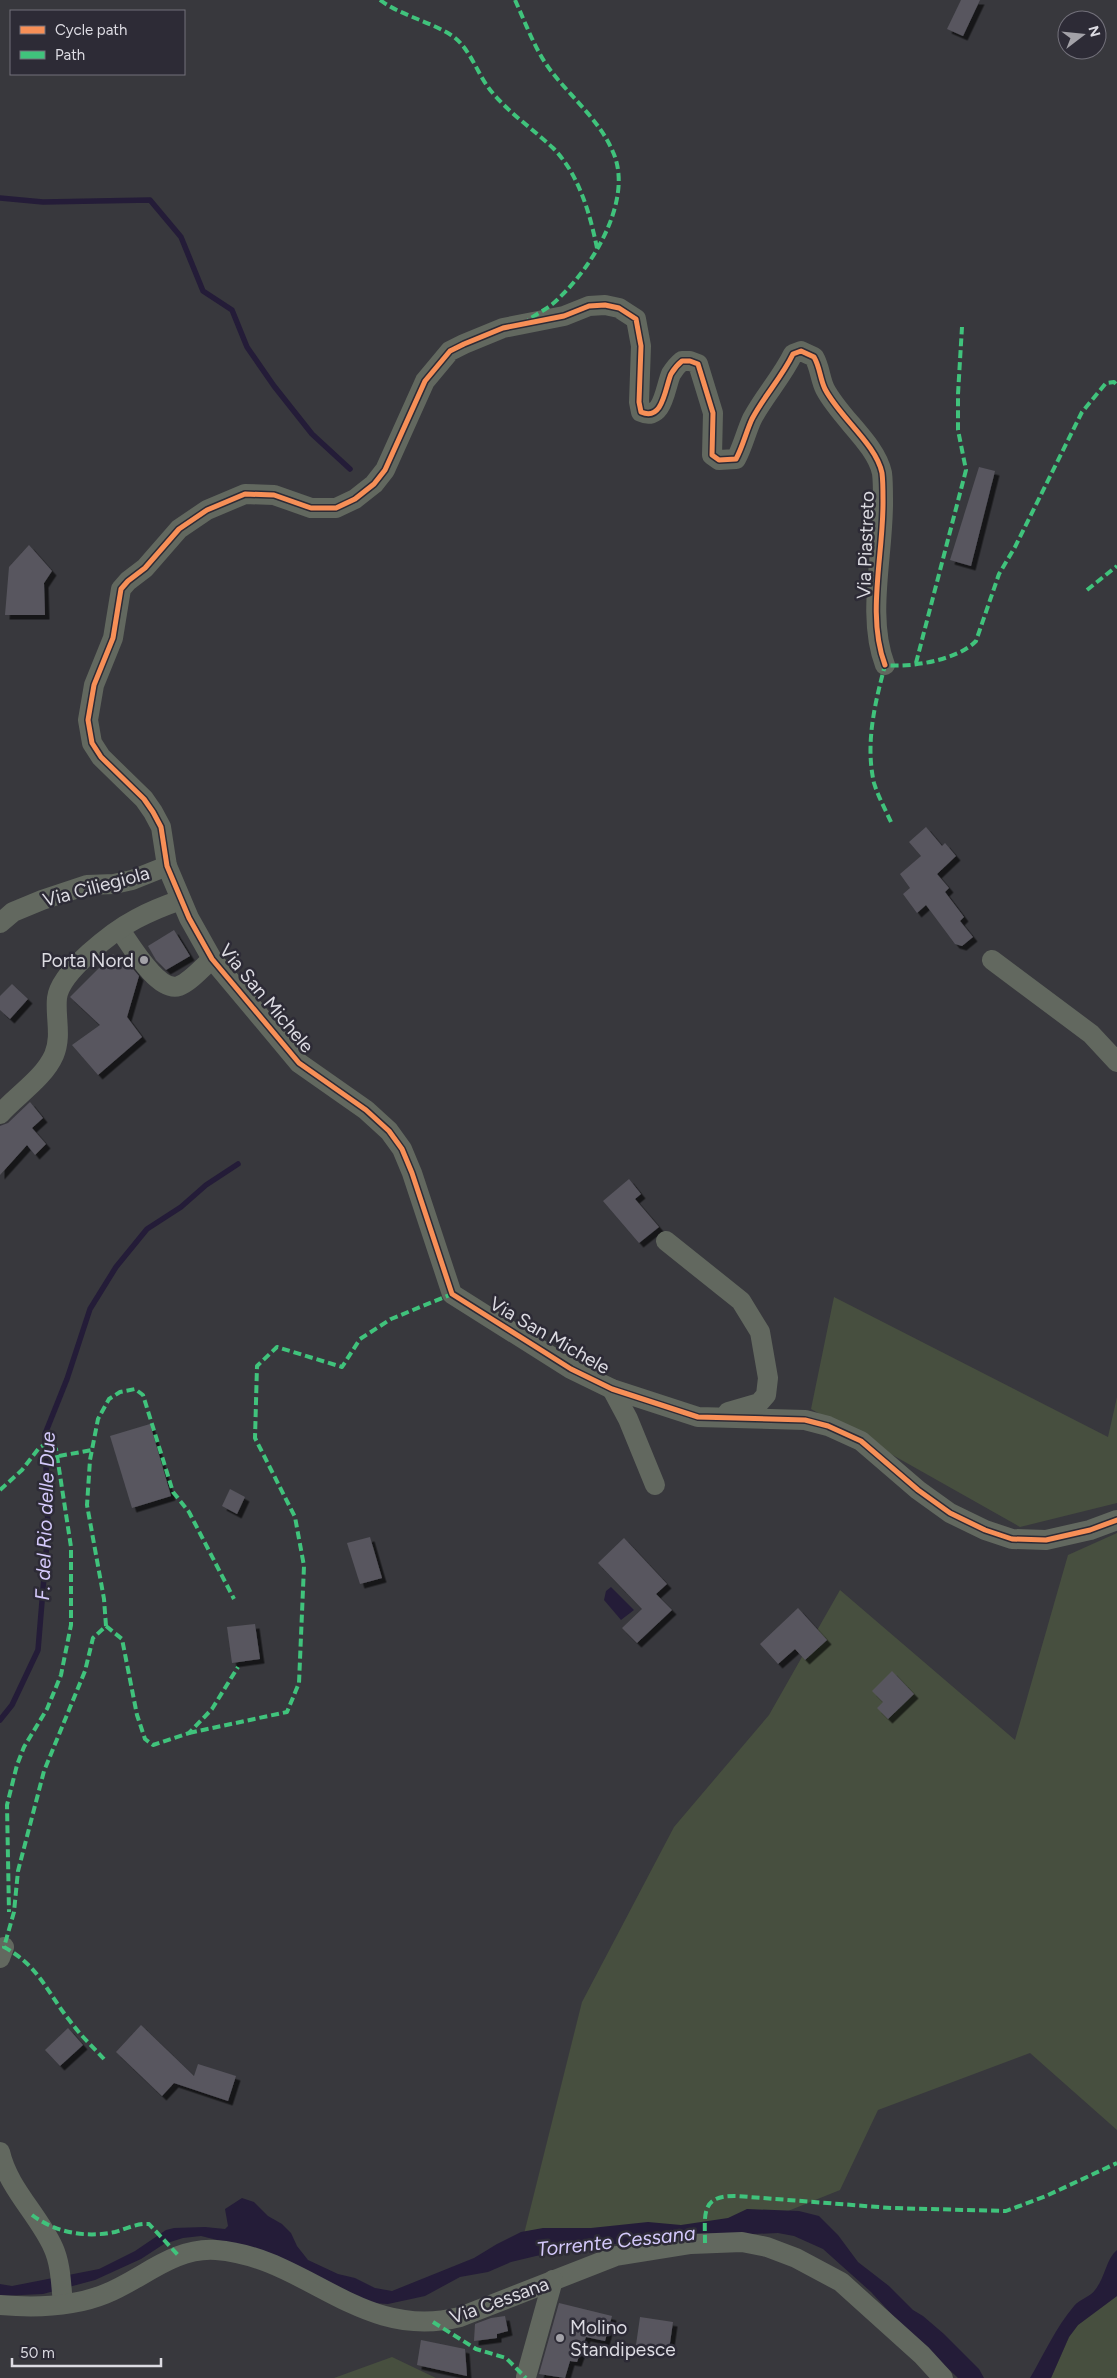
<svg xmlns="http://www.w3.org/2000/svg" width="1117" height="2378" viewBox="0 0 1117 2378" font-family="Figtree,sans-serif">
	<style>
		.green { fill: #474f3f }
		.water { fill: #241c38 }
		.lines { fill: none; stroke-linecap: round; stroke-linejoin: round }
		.stream { stroke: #241c38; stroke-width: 5.5 }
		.building { fill: #58565f; filter: url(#shadow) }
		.minor { stroke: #62685f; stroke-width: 20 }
		.quiet { stroke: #40c37c; stroke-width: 4; stroke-dasharray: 8 4; stroke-linecap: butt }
		.cycleway-casing { stroke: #2d2b36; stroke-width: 8 }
		.cycleway { stroke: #f78f57; stroke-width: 5 }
		.poi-dot { fill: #a3a2a8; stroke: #2d2b36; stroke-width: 2 }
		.labels { text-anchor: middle; stroke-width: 5; stroke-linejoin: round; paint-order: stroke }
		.street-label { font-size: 19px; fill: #dcdbe2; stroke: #2d2b36 }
		.poi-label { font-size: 19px; fill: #dcdbe2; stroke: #2d2b36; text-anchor: end }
		.water-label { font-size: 20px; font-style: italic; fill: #d4c9fb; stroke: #2d2b36 }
	</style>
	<defs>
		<filter id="shadow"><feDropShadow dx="4.5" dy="4.5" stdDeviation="0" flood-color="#0009"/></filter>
	</defs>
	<rect width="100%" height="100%" fill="#38383d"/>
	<g class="green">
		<polygon points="834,1297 1108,1437 1117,1397 1117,1503 1020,1527 811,1409"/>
		<polygon points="1117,1533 1117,2130 1030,2053 878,2110 840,2190 756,2224 522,2242 582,2002 674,1827 769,1715 840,1590 1015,1740 1068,1555"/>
		<polygon points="1117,2296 1117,2378 1051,2378 1069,2337 1078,2325"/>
		<polygon points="392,2357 436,2378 334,2378"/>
	</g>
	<g class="water">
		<polygon points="611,1587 634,1610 621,1620 604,1600 606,1591"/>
		<polygon points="242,2198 254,2202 268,2216 282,2224 291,2233 297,2246 308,2260 338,2274 355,2278 375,2288 392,2291 474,2258 497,2244 521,2232 543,2228 591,2228 648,2222 681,2225 728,2218 747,2209 799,2211 819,2216 838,2235 858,2262 889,2286 913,2310 923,2316 944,2334 979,2369 984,2378 958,2378 896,2319 871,2292 823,2249 794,2236 778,2233 680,2237 589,2247 536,2256 511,2262 488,2272 460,2277 425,2296 388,2304 373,2303 258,2250 201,2236 183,2238 164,2244 141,2259 95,2280 43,2294 0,2296 0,2284 12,2286 99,2269 135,2251 166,2230 174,2228 205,2227 225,2229 228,2226 225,2209"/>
		<path d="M1117,2250v46l-39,29 -9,12 -18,41h-21c14,-24 26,-51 44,-72 6,-7 16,-9 21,-16 10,-12 11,-31 22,-40z"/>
	</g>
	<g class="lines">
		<g class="stream">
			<polyline points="0,198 43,202 150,200 181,237 203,291 232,310 247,347 274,386 312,434 350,469"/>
			<polyline points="0,1720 12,1705 38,1650 48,1529 45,1434 67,1379 90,1309 116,1267 147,1229 181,1207 206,1185 238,1164"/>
		</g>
	</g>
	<g class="building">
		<polygon points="961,0 980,0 963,36 947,29"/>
		<polygon points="979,467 995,471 971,566 950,560"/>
		<polygon points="29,545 52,571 44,583 45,615 5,615 9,567"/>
		<polygon points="926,827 942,846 945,843 956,856 937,874 949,888 945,892 964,917 960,921 973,937 962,946 955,944 926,905 917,913 903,894 910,888 900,874 921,856 909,842"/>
		<polygon points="174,930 190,956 166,970 156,960 148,946"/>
		<polygon points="113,954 126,967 129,964 139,976 127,1017 142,1037 98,1075 72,1045 100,1025 70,997"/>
		<polygon points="12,984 28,999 10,1019 0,1010 0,996"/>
		<polygon points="30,1102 43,1118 32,1128 46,1144 35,1155 27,1145 0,1175 0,1126 8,1123"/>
		<polygon points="629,1179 641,1194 635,1199 659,1227 639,1243 603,1201"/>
		<polygon points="150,1424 171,1496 132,1508 110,1436"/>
		<polygon points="230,1489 245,1497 237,1514 222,1506"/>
		<polygon points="370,1537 382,1578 360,1584 347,1543"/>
		<polygon points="624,1538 667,1584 656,1594 672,1610 637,1643 622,1628 642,1609 598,1563"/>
		<polygon points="798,1608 827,1640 805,1660 795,1649 778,1664 760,1644"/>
		<polygon points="255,1624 260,1659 232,1663 227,1627"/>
		<polygon points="892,1671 914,1694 888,1719 877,1708 883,1702 872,1691"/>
		<polygon points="141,2025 194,2076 198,2064 236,2076 228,2101 174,2083 162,2096 116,2052"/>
		<polygon points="68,2028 83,2045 60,2066 45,2050"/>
		<polygon points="559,2303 612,2316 605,2341 586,2337 577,2362 570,2361 565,2378 539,2374"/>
		<polygon points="505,2316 508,2331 497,2334 497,2338 474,2341 475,2324 491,2318"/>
		<polygon points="640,2317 673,2322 669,2350 636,2345"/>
		<polygon points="421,2340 465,2349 467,2376 417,2365"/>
	</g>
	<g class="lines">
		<g class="minor">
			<path d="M885,665c-19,-50 -1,-112 -2,-166 0,-8 0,-18 -1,-26 -6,-29 -42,-55 -57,-84 -5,-10 -5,-22 -11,-32l-13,-6 -8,3c-11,23 -29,42 -41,65 -6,13 -9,27 -16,40l-17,1 -7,-5 1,-42 -15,-49 -8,-3h-8c-5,4 -8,8 -11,13 -6,14 -8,48 -30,38l-2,-10 2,-56 -5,-27 -17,-11 -14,-3 -16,1 -25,10 -61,12 -39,16 -14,7 -25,30 -40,89 -11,14 -19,15 -19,9h-25l-37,-13 -29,-1 -38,16 -28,19 -34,39 -17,13 -7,8 -8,49 -19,47 -6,35 4,23 9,14 43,42 9,13 8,15 6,39 22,52 23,41 87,104 67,47 23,21 13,18 10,24 40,121 119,75 41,20 86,28 107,3 23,6 33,15 57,49 32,23 35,17 27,9 34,1 44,-10 27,-10"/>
			<polyline points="0,923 13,912 42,900 87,885 114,884 132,880 167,866"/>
			<path d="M120,930c10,14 38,63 59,56 11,-4 24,-19 33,-27"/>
			<polyline points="992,960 1091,1034 1117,1062"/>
			<path d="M0,1114c17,-19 44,-36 54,-59 8,-19 1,-38 3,-57 3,-26 56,-67 79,-79 15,-8 30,-14 45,-19"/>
			<polyline points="666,1241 741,1301 760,1332 768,1378 766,1395 759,1403 728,1412"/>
			<polyline points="612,1389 628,1419 655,1485"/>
			<polyline points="0,1958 4,1947"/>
			<path d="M0,2152c8,36 38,62 53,95 8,17 8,38 10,57"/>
			<path d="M0,2305c34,3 73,2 105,-11 38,-15 68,-47 111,-44 91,7 145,92 244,67l156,-61 75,-12 51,-2 25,5 29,11 45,24 81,73 21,23"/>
			<polyline points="526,2377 553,2280"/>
		</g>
		<g class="quiet">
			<path d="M380,0c22,16 49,21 71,35 19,12 26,39 40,56 18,22 42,38 62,57 26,26 37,66 44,100"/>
			<path d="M515,0c11,24 20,50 36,71 21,27 49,50 62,81 21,47 -20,114 -54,146 -8,9 -21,15 -31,22"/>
			<polyline points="1087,590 1117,566"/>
			<polyline points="916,663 966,470 958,430 958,394 962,327"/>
			<path d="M891,822c-6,-13 -13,-26 -17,-39 -9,-40 1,-80 11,-118 25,3 73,-5 91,-24l23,-67 16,-27 67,-135 24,-29 8,-1 3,3"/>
			<polyline points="59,1456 92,1450"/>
			<polyline points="0,1490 22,1470 39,1448 48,1443 56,1449 71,1547 71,1625 61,1675 47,1709 24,1747 17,1765 7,1805 9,1912"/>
			<polyline points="106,1626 104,1599 87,1505 90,1460 98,1419 109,1399 120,1392 135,1389 143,1395 173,1492 189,1512 234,1599"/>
			<polyline points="189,1733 287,1712 299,1683 304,1566 295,1517 255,1438 257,1366 277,1347 342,1367 360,1339 391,1319 452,1294"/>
			<path d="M104,2059c-11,-12 -24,-24 -34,-38 -24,-30 -30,-54 -66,-74l10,-35 4,-41 26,-100 41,-100 8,-33 13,-12 16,13 15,76 8,24 8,6 36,-12 23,-24 26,-42"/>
			<path d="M32,2215c24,18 54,23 83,17 11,-3 22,-9 34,-8l29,31"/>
			<path d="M705,2243c0,-29 -5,-48 32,-47l154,12 115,3 40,-15 71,-33"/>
			<polyline points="433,2322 476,2349 506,2358 526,2378"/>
		</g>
		<g class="cycleway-casing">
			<path id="cycleway" d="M885,665c-19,-50 -1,-112 -2,-166 0,-8 0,-18 -1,-26 -6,-29 -42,-55 -57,-84 -5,-10 -5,-22 -11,-32l-13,-6 -8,3c-11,23 -29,42 -41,65 -6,13 -9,27 -16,40l-17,1 -7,-5 1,-42 -15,-49 -8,-3h-8c-5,4 -8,8 -11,13 -6,14 -8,48 -30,38l-2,-10 2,-56 -5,-27 -17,-11 -14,-3 -16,1 -25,10 -61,12 -39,16 -14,7 -25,30 -40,89 -11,14 -19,15 -19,9h-25l-37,-13 -29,-1 -38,16 -28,19 -34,39 -17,13 -7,8 -8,49 -19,47 -6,35 4,23 9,14 43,42 9,13 8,15 6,39 22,52 23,41 87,104 67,47 23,21 13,18 10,24 40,121 119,75 41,20 86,28 107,3 23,6 33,15 57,49 32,23 35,17 27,9 34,1 44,-10 27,-10"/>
		</g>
		<use href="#cycleway" class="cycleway"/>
	</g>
	<g class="poi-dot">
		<circle cx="144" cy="960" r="5"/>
		<circle cx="560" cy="2338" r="5"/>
	</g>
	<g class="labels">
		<g class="street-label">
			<text transform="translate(865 545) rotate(-88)" y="7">Via Piastreto</text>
			<text transform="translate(96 886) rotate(-15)" y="7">Via Ciliegiola</text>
			<text transform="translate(267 998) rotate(50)" y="7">Via San Michele</text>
			<text transform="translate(550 1335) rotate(30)" y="7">Via San Michele</text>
			<text transform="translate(499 2300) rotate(-20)" y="7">Via Cessana</text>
		</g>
		<g class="poi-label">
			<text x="134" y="967">Porta Nord</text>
			<text x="570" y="2334" text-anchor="start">Molino<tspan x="570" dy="22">Standipesce</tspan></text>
		</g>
		<g class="water-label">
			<text transform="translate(45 1516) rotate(-88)" y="7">F. del Rio delle Due</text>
			<text transform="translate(616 2241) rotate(-6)" y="7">Torrente Cessana</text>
		</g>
	</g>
	<rect x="10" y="10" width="175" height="65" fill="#2d2b36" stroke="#73717b"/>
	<rect x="20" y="26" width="25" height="8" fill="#f78f57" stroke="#73717b"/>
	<text x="55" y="35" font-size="15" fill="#dcdbe2">Cycle path</text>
	<rect x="20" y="51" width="25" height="8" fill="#40c37c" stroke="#73717b"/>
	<text x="55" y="60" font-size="15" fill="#dcdbe2">Path</text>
	<g transform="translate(1082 35) rotate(74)"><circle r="24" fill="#2d2b36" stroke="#73717b"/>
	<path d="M0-4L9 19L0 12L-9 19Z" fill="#a3a2a8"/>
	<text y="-8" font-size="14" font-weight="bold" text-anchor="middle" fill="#dcdbe2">N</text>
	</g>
	<path d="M12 2358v8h149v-8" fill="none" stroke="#dcdbe2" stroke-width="2.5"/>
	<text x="20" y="2358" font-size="15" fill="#dcdbe2" stroke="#2d2b36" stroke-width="4" paint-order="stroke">50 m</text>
</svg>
